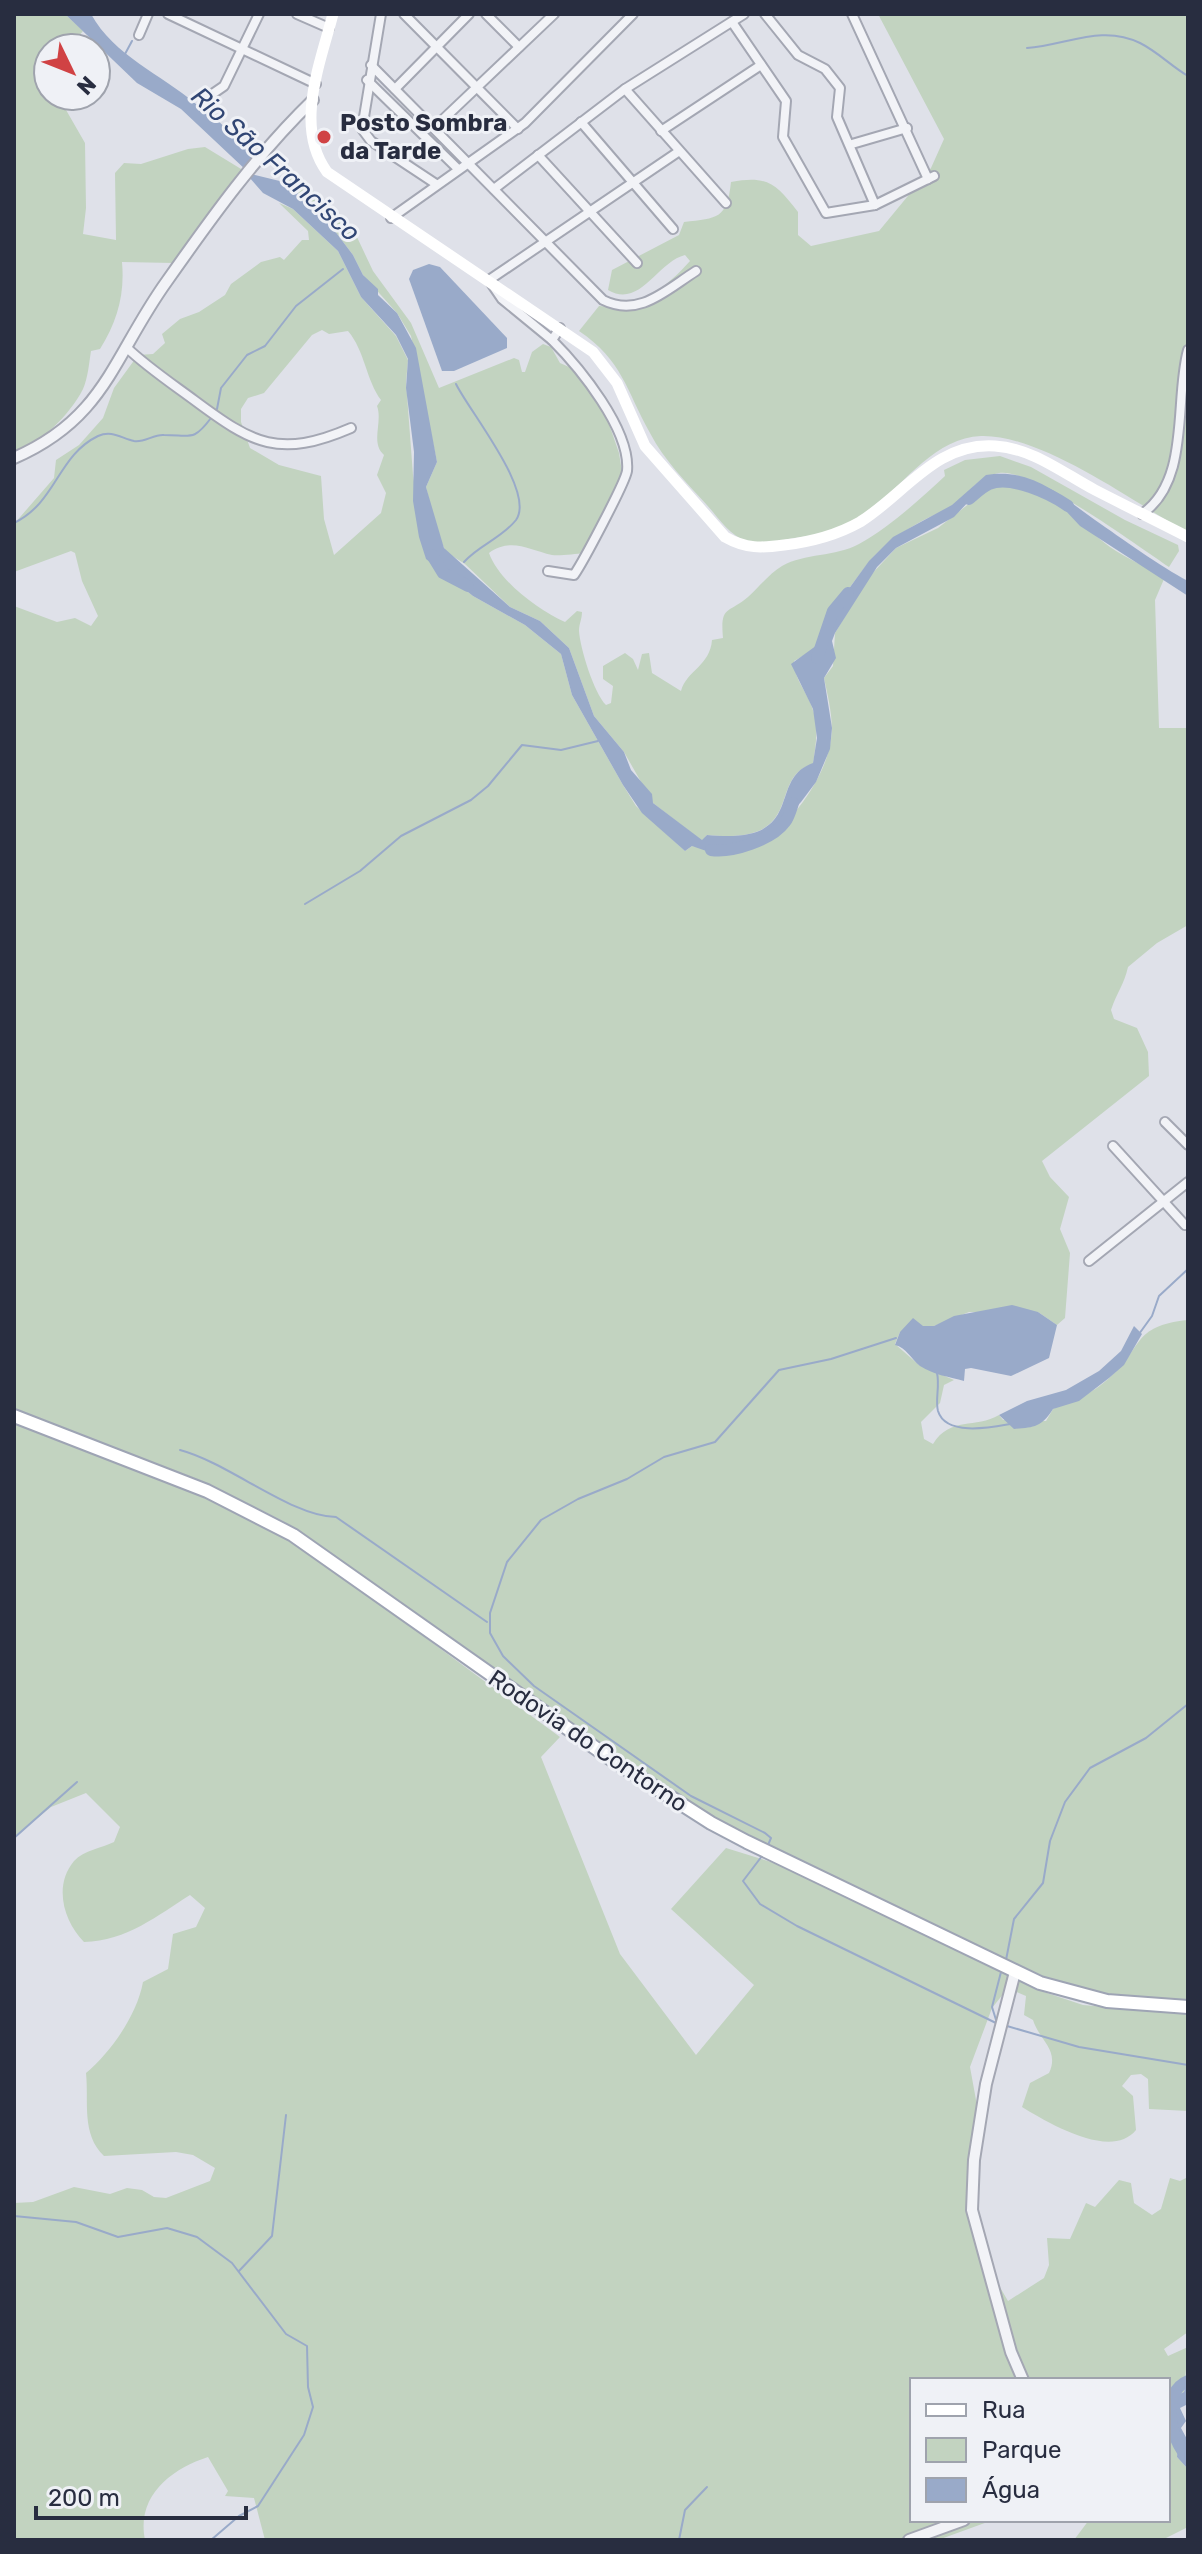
<svg xmlns="http://www.w3.org/2000/svg" width="1202" height="2554" viewBox="0 0 1202 2554" font-family="Rubik,sans-serif">
	<style>
		.green { fill: #c2d3c0; fill-rule: evenodd }
		.water { fill: #99aac9 }
		.lines { fill: none; stroke-linecap: round; stroke-linejoin: round }
		.stream { stroke: #99aac9; stroke-width: 2 }
		.river { stroke: #99aac9; stroke-width: 12 }
		.minor-casing { stroke: #a4a7b3; stroke-width: 12 }
		.tertiary-casing { stroke: #a4a7b3; stroke-width: 14 }
		.primary-casing { stroke: #9ea4b4; stroke-width: 16 }
		.minor { stroke: #f2f3f7; stroke-width: 8 }
		.tertiary { stroke: #f2f3f7; stroke-width: 10 }
		.secondary { stroke: #fff; stroke-width: 11 }
		.primary { stroke: #fff; stroke-width: 12 }
		.poi-dot { fill: #d04244; stroke: #eff1f6; stroke-width: 3 }
		.labels { text-anchor: middle; stroke-width: 6; stroke-linejoin: round; paint-order: stroke }
		.poi-label { font-size: 24px; font-weight: bold; fill: #282d40; stroke: #eff1f6; text-anchor: start }
		.street-label { font-size: 24px; fill: #282d40; stroke: #eff1f6 }
		.water-label { font-size: 26px; font-style: italic; fill: #314674; stroke: #eff1f6 }
	</style>
	<rect width="100%" height="100%" fill="#dfe1e9"/>
	<g class="green">
		<path d="M14,14h51l18,17 -14,17h-21v48h10l27,47 1,65 -3,26 33,6 -1,-67 9,-10 17,1 47,-15 17,-2 41,25 -72,91 -52,-1c3,33 -5,60 -22,87l-9,2c-2,12 -3,27 -8,38 -13,26 -43,54 -69,66z"/>
		<path d="M878,14h310v519c-53,-30 -147,-99 -207,-97 -57,2 -90,72 -140,93 -13,6 -32,7 -47,9 -15,3 -33,8 -48,3 -17,-6 -28,-24 -40,-37 -20,-22 -42,-44 -56,-71 -24,-43 -27,-72 -71,-102l20,-25c39,3 66,-17 91,-45l-5,-6c-28,7 -45,54 -77,35l4,-20 67,-35 5,-13c34,-4 43,-3 47,-40 37,-7 45,2 67,30v23l13,11 68,-15 52,-63 13,-29z"/>
		<path d="M293,175l25,20 8,14 30,26 17,36 38,52 28,65 75,-30 5,2 3,12h3l7,-20 11,-8 8,3 9,16 18,8 30,50 11,32 3,19 -38,81c-8,1 -25,3 -32,2 -23,-5 -41,-18 -63,-2 10,28 49,57 76,69l12,-11 5,1c0,7 -3,12 -3,19 1,17 15,62 27,74l5,-2 2,-17 -10,-7v-13l22,-13 8,6 5,11 4,-16 7,-1 3,20 29,18c6,-21 29,-25 31,-51l11,-2c-3,-33 5,-24 25,-41 11,-10 22,-24 34,-31 23,-13 53,-9 77,-22 31,-17 60,-44 86,-68l-1,-6 21,-10 35,-4 31,11 94,53 53,25 1,6 -10,16c-30,-20 -138,-100 -170,-94 -25,4 -34,28 -54,37 -32,14 -62,32 -83,61 -7,10 -15,19 -21,29 -20,31 -8,41 -47,61 0,18 12,29 18,46 7,18 4,38 1,57 -48,14 -3,81 -106,71l-5,6 -49,-38 -29,-51 -30,-36 -25,-68 -29,-27 -30,-14 -45,-43 -19,-12 -9,-20 -11,-45 11,-25 -26,-126 -14,-23 -34,-38 -10,-20 -28,-37 -40,-36z"/>
		<path d="M279,203l14,6 45,42 23,46 35,39 12,24 -2,22 7,93 13,83 47,38 52,29 36,29 11,41 51,90 13,21 49,45 7,-5c18,4 54,2 72,-7 30,-17 63,-65 67,-100 3,-19 -3,-42 -7,-61l9,-12 2,-33 33,-55 28,-30 42,-20 37,-29 13,-18c44,-17 91,44 122,66 17,12 37,19 54,32l-9,21 4,128h29v197l-31,18 -29,24c-4,18 -11,25 -17,43l3,9 23,9 11,24 1,24 -107,85 8,16 19,20 -9,32 10,24 -5,65 -8,7 -19,-13h-69l-35,14 -34,6 -5,12 24,21 35,15 -10,5 -4,18 -19,19 3,17 9,5c17,-28 43,-15 66,-29l4,5 43,1 7,-12c22,-12 32,-10 54,-29 38,-32 23,-54 81,-60v681l-77,-5 -60,-13 -329,-157 -49,-30 -390,-275 -81,-40 -188,-72v-803l43,16 18,-4 16,8 7,-10 -16,-35 -7,-28 -4,-2 -57,21v-48l40,-46 2,-18 23,-15 24,-27 11,-30 24,-33 15,-1 12,-11 -3,-9 18,-15 19,-7 26,-17 6,-11 30,-22 19,-5 4,3 18,-20h7l-1,-9zM322,330l7,4 19,-3c17,20 18,49 33,69l-4,6c6,16 -7,37 7,49l-7,20 9,18 -5,20 -47,42 -10,-36 -3,-43 -42,-11 -29,-17 -9,-26v-13l7,-11 16,-5 48,-58z"/>
		<path d="M14,1422l221,87 81,48 244,180 -19,20 79,197 76,101 58,-70 -83,-76 55,-61 58,18 257,125 42,14 105,9v97l-39,-2 -1,-30 -7,-5 -10,1 -9,11 11,10 3,34c-25,31 -89,-8 -114,-23l8,-24 19,-10c11,-23 -10,-33 -16,-53l-9,-5 2,-19 -14,-6 -8,3 -12,15 -22,59 8,44 -7,67 13,82 24,41 36,-23 5,-13 -2,-27 23,1 16,-36 9,4 24,-27 12,3 3,20 18,12 9,-6 9,-31 10,3 8,-4v155l-24,17 4,7 20,-9 -4,45 -16,7v-19h-256v140h81l-55,20h-673l-11,-42 -29,-2 3,-5 -20,-34c-37,12 -72,39 -63,83h-131v-337l19,-1 41,-15 36,7 17,-6 15,2 12,7 12,1 44,-17 5,-13 -22,-13 -17,-3 -72,4c-23,-22 -15,-54 -18,-83 25,-21 51,-58 57,-91l25,-13 5,-35 23,-7 9,-19 -15,-13c-32,20 -63,46 -106,47 -20,-20 -31,-56 -10,-81 10,-11 28,-13 40,-19l6,-15 -34,-34 -35,14 -37,30z"/>
		<polygon points="1168,2424 1178,2443 1177,2457 1188,2469 1188,2527 1162,2540 1074,2540 1089,2520 1168,2520"/>
	</g>
	<g class="water">
		<path d="M65,14h26c23,42 70,60 105,90l7,2 53,52 -9,13 -66,-62 -44,-26z"/>
		<path d="M251,174l41,10 6,10 27,24 28,37 10,20 15,14v6l19,18 19,35 21,114 -11,25 18,61 66,59 30,14 29,27 25,68 30,36 7,18 21,24 1,9 49,37 5,-5c103,10 58,-55 106,-72l4,-25 -4,-29 -22,-45 33,-24 16,-39 29,-40 24,-24 59,-32 34,-30c45,-8 75,21 109,45 26,18 66,47 93,61v15l-108,-70 -30,-32 -54,-16 -8,3 -34,36 -58,31 -19,19 -42,66 -3,8 4,17 -12,20 8,50 -2,21 -14,33 -15,20 -33,36 -56,15 -20,-7 -7,5 -43,-38 -19,-28 -51,-90 -11,-41 -36,-29 -52,-29 -47,-37 -7,-22 -6,-36 1,-49 -8,-64 2,-29 -12,-24 -35,-38 -23,-46 -45,-42 -30,-16 -14,-16z"/>
		<polygon points="429,264 440,267 507,338 507,348 454,371 442,371 409,279 413,270"/>
		<path d="M1012,1305l26,7 19,13 -8,33 -38,18 -40,-8 -6,1 -1,12c-14,-4 -30,-6 -44,-15 -9,-7 -14,-19 -25,-21l5,-13 13,-14 10,8h11l20,-10z"/>
		<path d="M1134,1326l8,8 -18,31 -15,13 -30,23 -26,8c-12,19 -19,18 -39,20l-15,-14 28,-14 39,-11 33,-19 22,-20z"/>
		<polygon points="1188,2377 1188,2404 1180,2408 1186,2421 1181,2428 1188,2441 1188,2469 1177,2457 1178,2443 1168,2424 1168,2399 1184,2392"/>
	</g>
	<g class="lines">
		<g class="stream">
			<path d="M1027,48c40,-3 75,-24 113,-5 18,9 31,23 48,33"/>
			<polyline points="125,54 132,41"/>
			<path d="M456,384c13,27 80,108 60,136 -14,18 -37,25 -52,42"/>
			<polyline points="217,409 221,388 247,355 265,346 296,306 343,269"/>
			<path d="M14,523c43,-21 43,-67 84,-87 14,-6 23,2 36,5 10,2 20,-7 30,-6 27,0 29,7 47,-17"/>
			<polyline points="305,904 360,871 401,836 471,800 488,786 522,745 561,750 598,741"/>
			<polyline points="1139,1334 1152,1316 1159,1296 1188,1269"/>
			<path d="M937,1373c3,13 -2,27 1,38 8,26 55,16 72,13"/>
			<path d="M180,1450c49,13 112,67 156,67l151,105"/>
			<polyline points="14,1838 77,1782"/>
			<polyline points="768,1845 771,1838 765,1833 691,1796 534,1686 503,1656 490,1633 490,1613 507,1562 541,1520 578,1499 627,1479 664,1457 715,1442 779,1370 831,1359 896,1338"/>
			<polyline points="762,1856 743,1881 760,1904 797,1926 998,2024"/>
			<polyline points="1006,1960 1014,1919 1043,1883 1050,1841 1065,1802 1090,1768 1146,1738 1188,1704"/>
			<polyline points="997,2023 992,2007 1001,1972"/>
			<polyline points="1007,2026 1079,2047 1188,2065"/>
			<polyline points="14,2216 76,2222 118,2237 167,2228 197,2237 232,2263 286,2334 307,2346 308,2387 313,2407 304,2435 258,2506 239,2516 211,2540"/>
			<polyline points="239,2271 272,2236 286,2115"/>
			<polyline points="679,2540 685,2510 707,2487"/>
		</g>
		<g class="river">
			<path d="M969,499c6,-5 13,-12 20,-15 22,-9 62,10 79,22"/>
			<polyline points="432,555 443,573 468,586"/>
			<polyline points="817,658 833,611 848,593"/>
			<path d="M711,850c21,3 61,-10 74,-28 4,-5 6,-13 8,-19"/>
			<path d="M1188,2381c-28,11 -18,60 0,76"/>
		</g>
		<g class="minor-casing">
			<g id="minor">
				<polyline points="168,14 316,84"/>
				<polyline points="297,14 329,28"/>
				<polyline points="381,14 362,129 371,141 436,184"/>
				<polyline points="404,14 518,129"/>
				<polyline points="486,14 519,47"/>
				<polyline points="765,14 798,55 825,69 840,88 837,117 875,205"/>
				<polyline points="852,14 928,179"/>
				<polyline points="732,22 786,101 783,137 826,213 875,205 934,176"/>
				<polyline points="139,35 148,14"/>
				<path d="M371,65l232,235c36,18 63,-10 93,-29"/>
				<polyline points="367,80 457,168"/>
				<polyline points="395,89 469,14"/>
				<polyline points="625,89 726,203"/>
				<polyline points="208,97 224,86 259,14"/>
				<polyline points="581,122 673,229"/>
				<polyline points="434,128 554,14"/>
				<polyline points="661,131 761,65"/>
				<polyline points="852,144 907,128"/>
				<polyline points="538,155 637,263"/>
				<polyline points="494,189 625,89 744,14"/>
				<polyline points="391,218 525,123 633,14"/>
				<polyline points="552,340 502,299 489,280 678,152"/>
				<path d="M126,347c21,20 45,36 68,53 59,44 85,59 157,28"/>
				<path d="M1142,514c49,-34 32,-114 46,-164"/>
				<path d="M548,571l26,4c9,-13 51,-92 53,-104 4,-41 -48,-104 -75,-131l8,-12"/>
				<polyline points="1165,1122 1188,1145"/>
				<polyline points="1113,1146 1185,1225"/>
				<polyline points="1089,1261 1188,1182"/>
			</g>
		</g>
		<g class="tertiary-casing">
			<g id="tertiary">
				<path d="M14,458c92,-40 99,-102 153,-177 45,-64 90,-127 146,-181"/>
				<polyline points="1015,1972 986,2084 974,2160 972,2210 1011,2352 1023,2380"/>
				<polyline points="909,2540 964,2520"/>
			</g>
		</g>
		<g class="primary-casing">
			<polyline id="primary" points="14,1416 207,1491 293,1535 611,1759 711,1823 747,1842 1040,1983 1107,2001 1188,2007"/>
		</g>
		<use href="#minor" class="minor"/>
		<use href="#tertiary" class="tertiary"/>
		<path class="secondary" d="M333,14c-13,50 -39,113 -6,158l266,180 24,31 28,63 80,91c21,12 37,11 59,8 26,-3 53,-10 76,-23 45,-28 76,-80 135,-76 37,2 68,27 100,44 31,16 62,31 93,47"/>
		<use href="#primary" class="primary"/>
	</g>
	<circle class="poi-dot" cx="324" cy="137" r="8"/>
	<g class="labels">
		<g class="poi-label">
			<text x="340" y="131">Posto Sombra<tspan x="340" dy="28">da Tarde</tspan></text>
		</g>
		<g class="street-label">
			<text transform="translate(588 1741) rotate(34)" y="8">Rodovia do Contorno</text>
		</g>
		<g class="water-label">
			<text transform="translate(276 164) rotate(42)" y="9">Rio São Francisco</text>
		</g>
	</g>
	<rect width="1202" height="2554" fill="none" stroke="#282d40" stroke-width="32"/>
	<rect x="910" y="2378" width="260" height="144" fill="#eff1f6" stroke="#9fa3ad" stroke-width="2"/>
	<rect x="926" y="2404" width="40" height="12" fill="#ffffff" stroke="#9fa3ad" stroke-width="2"/>
	<text x="982" y="2418" font-size="24" fill="#282d40">Rua</text>
	<rect x="926" y="2438" width="40" height="24" fill="#c2d3c0" stroke="#9fa3ad" stroke-width="2"/>
	<text x="982" y="2458" font-size="24" fill="#282d40">Parque</text>
	<rect x="926" y="2478" width="40" height="24" fill="#99aac9" stroke="#9fa3ad" stroke-width="2"/>
	<text x="982" y="2498" font-size="24" fill="#282d40">Água</text>
	<g transform="translate(72 72) rotate(133)"><circle r="38" fill="#eff1f6" stroke="#9fa3ad" stroke-width="2"/>
	<path d="M0-6L14 30L0 20L-14 30Z" fill="#d04244"/>
	<text y="-12" font-size="22" font-weight="bold" text-anchor="middle" fill="#282d40">N</text>
	</g>
	<path d="M36 2506v12h210v-12" fill="none" stroke="#282d40" stroke-width="4"/>
	<text x="48" y="2506" font-size="24" fill="#282d40" stroke="#eff1f6" stroke-width="6" paint-order="stroke">200 m</text>
</svg>
